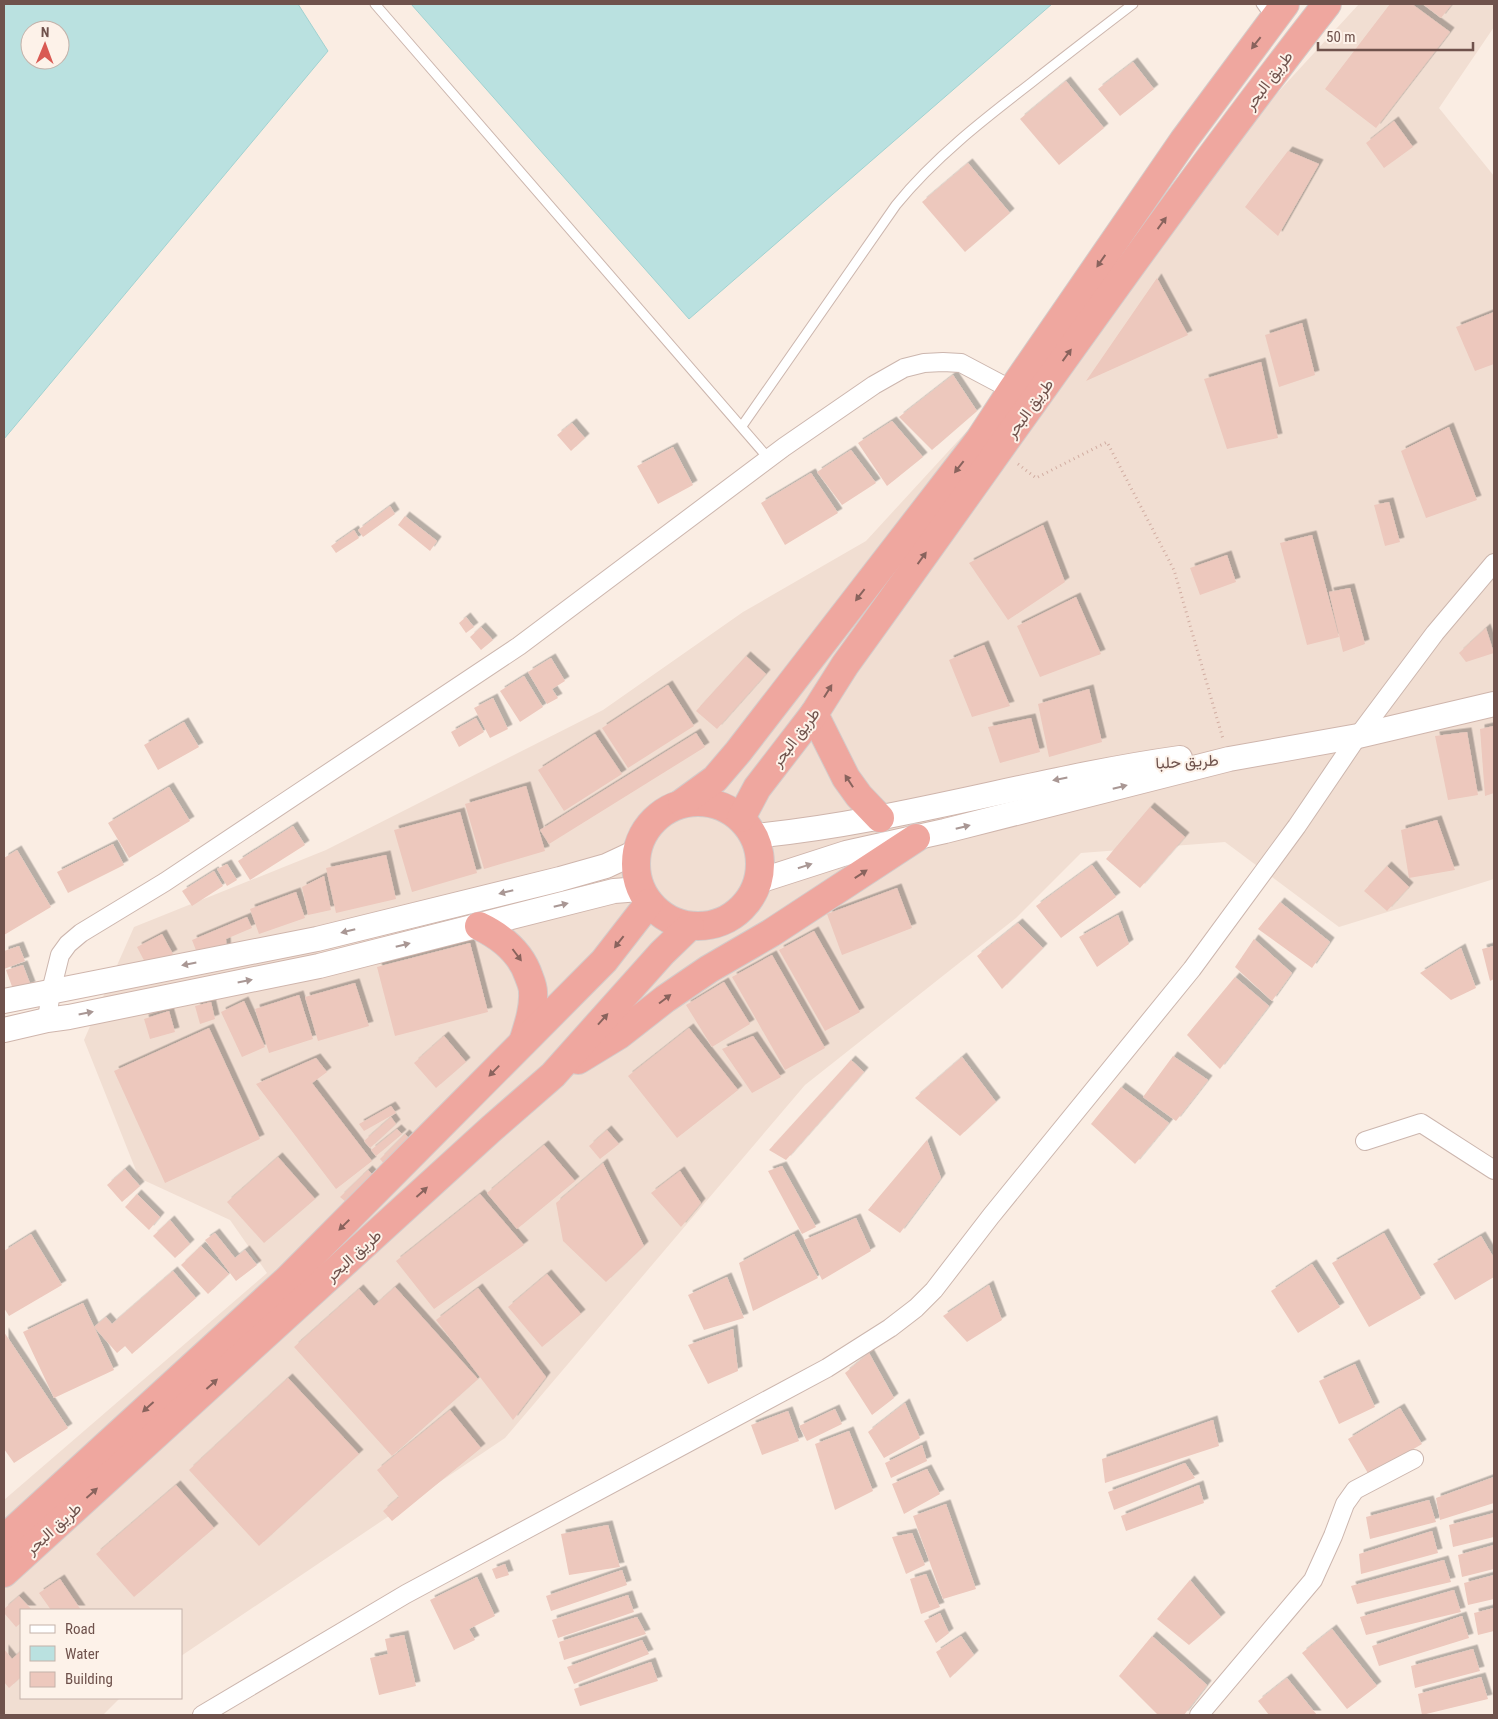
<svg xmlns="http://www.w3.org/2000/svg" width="1498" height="1719" viewBox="0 0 1498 1719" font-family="'Roboto Condensed',Vazirmatn,sans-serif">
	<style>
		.residential { fill: #f1ded2 }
		.water { fill: #bae1e0; stroke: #a1d2d1; fill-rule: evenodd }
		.building { fill: #edc8bd; filter: url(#shadow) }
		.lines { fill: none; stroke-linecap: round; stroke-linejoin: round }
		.lane-casing { stroke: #ccb6ae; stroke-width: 11 }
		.street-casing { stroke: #ccb6ae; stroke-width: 20 }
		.secondary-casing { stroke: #cfb5ac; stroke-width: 26 }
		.highway-casing { stroke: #d4cbc9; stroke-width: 30 }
		.path { stroke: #d1aca1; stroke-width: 3; stroke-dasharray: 1 4; stroke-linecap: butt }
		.lane { stroke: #fff; stroke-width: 9 }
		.street { stroke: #fff; stroke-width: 18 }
		.secondary { stroke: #fff; stroke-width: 24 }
		.highway { stroke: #efa79f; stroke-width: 28 }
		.oneway { fill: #89635d }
		.oneway2 { fill: #a99794 }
		.labels { text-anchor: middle; stroke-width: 4; stroke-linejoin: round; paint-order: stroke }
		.street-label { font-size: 16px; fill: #6f524c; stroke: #fdf2e9 }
	</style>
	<defs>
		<filter id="shadow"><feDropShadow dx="4.5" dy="-4.5" stdDeviation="0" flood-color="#0004"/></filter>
	</defs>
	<rect width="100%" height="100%" fill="#faede3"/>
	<polygon class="residential" points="1359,4 1494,4 1494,27 1439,108 1494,176 1494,879 1339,927 1225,842 1081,853 1016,918 805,1085 505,1438 181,1656 181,1610 21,1610 21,1698 120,1698 103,1715 4,1715 4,1500 267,1273 230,1220 139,1178 84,1040 134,927 326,850 603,710 743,612 866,541"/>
	<g class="water">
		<path d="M4,4h294l30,47 -324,388zM30,30h30v30h-30z"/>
		<polygon points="411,4 1052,4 689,319"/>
	</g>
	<g class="building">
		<polygon points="1390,4 1412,4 1450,32 1376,128 1325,89"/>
		<polygon points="1423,4 1452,4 1441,18"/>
		<polygon points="1133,62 1154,89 1120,116 1098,89"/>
		<polygon points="1066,81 1104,128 1059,165 1020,119"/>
		<polygon points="1394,121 1413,147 1384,168 1366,143"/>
		<polygon points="1288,151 1319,164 1278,236 1245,207"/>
		<polygon points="968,163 1010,213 965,252 922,202"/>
		<polygon points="1157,278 1188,335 1086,381"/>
		<polygon points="1494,312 1494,364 1475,371 1456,327"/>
		<polygon points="1302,323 1315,375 1279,387 1265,335"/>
		<polygon points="1261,362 1278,438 1227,449 1204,379"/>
		<polygon points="953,375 977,411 932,450 899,417"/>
		<polygon points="892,421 923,457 887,486 858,443"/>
		<polygon points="572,423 585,438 571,451 557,435"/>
		<polygon points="1449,427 1477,500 1426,518 1401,451"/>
		<polygon points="673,447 693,485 658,504 637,466"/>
		<polygon points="851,450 876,483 842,505 817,472"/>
		<polygon points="811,473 838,513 785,545 761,503"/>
		<polygon points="1389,502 1400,542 1385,546 1374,505"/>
		<polygon points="390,506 395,514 363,537 358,530"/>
		<polygon points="405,516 437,541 430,551 398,525"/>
		<polygon points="1043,525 1065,582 1008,620 969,563"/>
		<polygon points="354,530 359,538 336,553 331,546"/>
		<polygon points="1312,535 1339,637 1307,645 1280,543"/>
		<polygon points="1227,555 1236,582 1200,595 1190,568"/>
		<polygon points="1350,588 1365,644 1343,652 1329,592"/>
		<polygon points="1076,597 1101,654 1040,677 1017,626"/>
		<polygon points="466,617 474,627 466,633 459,623"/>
		<polygon points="481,627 493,640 481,650 470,637"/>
		<polygon points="1486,628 1494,653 1466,662 1459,653"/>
		<polygon points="984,645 1010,706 972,717 949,660"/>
		<polygon points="746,656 766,674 717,729 696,711"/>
		<polygon points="551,658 565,681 552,689 558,698 547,704 528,672"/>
		<polygon points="524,676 543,707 520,722 500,691"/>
		<polygon points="668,685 694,726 628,768 602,728"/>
		<polygon points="1089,689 1102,742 1049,757 1038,704"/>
		<polygon points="493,698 508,729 490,738 474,708"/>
		<polygon points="476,718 484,732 459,747 451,732"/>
		<polygon points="1031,718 1040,752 1000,763 988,727"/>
		<polygon points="184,722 199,747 158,770 144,745"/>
		<polygon points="1494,726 1494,793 1485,796 1480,729"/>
		<polygon points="1467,732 1478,795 1448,800 1435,736"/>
		<polygon points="696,733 705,747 549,844 540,830"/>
		<polygon points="595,734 622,774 564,811 538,770"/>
		<polygon points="526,786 545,851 484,869 465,804"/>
		<polygon points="169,787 190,821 129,858 108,823"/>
		<polygon points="1150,807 1185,837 1140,888 1106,859"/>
		<polygon points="460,812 477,873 412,892 394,830"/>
		<polygon points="1437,820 1455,870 1409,878 1401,830"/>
		<polygon points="293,826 305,845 250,880 238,861"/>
		<polygon points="113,844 124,865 68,893 57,872"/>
		<polygon points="17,850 51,907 4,935 4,858"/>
		<polygon points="386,855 396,899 336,913 326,868"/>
		<polygon points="227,864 237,880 227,886 217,869"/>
		<polygon points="1092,865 1116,897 1061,938 1036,906"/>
		<polygon points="1387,866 1409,887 1387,911 1364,891"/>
		<polygon points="214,871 223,886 192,906 182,891"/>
		<polygon points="324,876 331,910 308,915 302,887"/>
		<polygon points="897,888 912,928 842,955 827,914"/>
		<polygon points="296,892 305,918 259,934 250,909"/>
		<polygon points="1280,902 1330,942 1312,968 1258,929"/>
		<polygon points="1118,915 1129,944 1097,967 1079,937"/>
		<polygon points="247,917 252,928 226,939 227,956 199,958 192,940"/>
		<polygon points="1018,923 1043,948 1002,989 977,956"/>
		<polygon points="814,931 860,1012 825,1031 779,950"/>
		<polygon points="162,934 173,954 148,968 137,947"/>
		<polygon points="1254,939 1292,973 1272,1001 1235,967"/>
		<polygon points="470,943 488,1012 395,1036 377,967"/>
		<polygon points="19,946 25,961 4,969 4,951"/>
		<polygon points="1494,946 1494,979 1490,981 1482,949"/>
		<polygon points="1461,948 1476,988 1451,1000 1420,973"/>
		<polygon points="772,955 825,1048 785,1070 732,977"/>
		<polygon points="23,965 31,986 14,992 6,970"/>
		<polygon points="1235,977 1269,1006 1220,1069 1187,1035"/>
		<polygon points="724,982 750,1024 712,1047 686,1005"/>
		<polygon points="355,983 369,1026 318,1041 305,997"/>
		<polygon points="299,995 313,1039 269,1053 255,1009"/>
		<polygon points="244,1001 265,1047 242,1057 221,1012"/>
		<polygon points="211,1002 215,1019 200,1024 195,1006"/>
		<polygon points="169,1011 175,1032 150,1039 144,1019"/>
		<polygon points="209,1028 260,1139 165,1183 114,1071"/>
		<polygon points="689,1028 738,1090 677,1138 628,1076"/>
		<polygon points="444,1036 466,1062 436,1088 414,1063"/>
		<polygon points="753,1036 781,1077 752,1093 722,1049"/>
		<polygon points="1173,1056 1208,1080 1176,1121 1143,1097"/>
		<polygon points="962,1057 996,1102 960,1136 915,1098"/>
		<polygon points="316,1058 327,1072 312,1083 372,1161 336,1189 256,1084"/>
		<polygon points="851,1060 864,1072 786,1160 769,1150"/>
		<polygon points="1121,1087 1169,1123 1135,1164 1091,1124"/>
		<polygon points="391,1106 396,1113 364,1131 359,1124"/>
		<polygon points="391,1117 396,1124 370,1148 364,1141"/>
		<polygon points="397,1129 402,1134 376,1156 371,1150"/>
		<polygon points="607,1130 619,1144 600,1159 589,1146"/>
		<polygon points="405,1134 411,1140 385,1165 380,1159"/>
		<polygon points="927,1140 941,1178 900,1233 868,1210"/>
		<polygon points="544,1145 575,1181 517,1229 487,1193"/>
		<polygon points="278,1157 315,1199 264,1243 227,1202"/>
		<polygon points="603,1163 644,1246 606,1282 563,1241 556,1203"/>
		<polygon points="782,1166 816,1227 802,1234 768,1171"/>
		<polygon points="125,1169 140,1186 122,1202 107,1185"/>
		<polygon points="368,1170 373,1175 346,1202 340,1197"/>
		<polygon points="680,1171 701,1203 681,1227 651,1193"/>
		<polygon points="137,1194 160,1217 149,1230 125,1207"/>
		<polygon points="480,1194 524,1245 434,1309 396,1261"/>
		<polygon points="856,1218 871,1251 822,1280 804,1240"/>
		<polygon points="170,1220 190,1244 175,1258 153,1236"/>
		<polygon points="215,1233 235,1258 245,1250 257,1265 236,1281 205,1240"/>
		<polygon points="1384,1233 1421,1298 1369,1327 1332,1263"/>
		<polygon points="31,1234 62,1285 9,1316 4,1308 4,1251"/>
		<polygon points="794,1234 818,1278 753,1311 739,1263"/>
		<polygon points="1481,1236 1494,1258 1494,1277 1455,1300 1433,1264"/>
		<polygon points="201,1246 229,1274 208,1294 181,1265"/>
		<polygon points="1312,1264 1340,1307 1298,1333 1271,1291"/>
		<polygon points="173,1271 196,1298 132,1354 125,1346 117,1353 94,1327 106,1317 112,1324"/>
		<polygon points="547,1274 581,1314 542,1347 508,1307"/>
		<polygon points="727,1277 744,1318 704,1330 688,1295"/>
		<polygon points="989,1285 1002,1320 967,1342 943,1316"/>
		<polygon points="395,1287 478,1379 392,1456 294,1347 359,1289 374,1306"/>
		<polygon points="478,1288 546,1377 513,1420 436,1320"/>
		<polygon points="83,1303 114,1370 54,1398 23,1332"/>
		<polygon points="733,1329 738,1371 708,1384 688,1345"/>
		<polygon points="4,1332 68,1428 14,1463 4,1449"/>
		<polygon points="869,1353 894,1398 872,1415 845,1373"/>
		<polygon points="1355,1364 1375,1407 1339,1424 1319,1381"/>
		<polygon points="288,1378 359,1454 259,1546 189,1470"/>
		<polygon points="905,1403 920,1438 884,1458 868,1432"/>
		<polygon points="1400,1408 1422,1444 1369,1475 1348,1439"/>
		<polygon points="835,1409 842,1424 807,1441 799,1426"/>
		<polygon points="450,1410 481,1448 392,1521 383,1511 399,1497 377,1470"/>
		<polygon points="788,1411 799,1441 762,1455 751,1425"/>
		<polygon points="1213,1420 1219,1446 1105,1483 1102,1459"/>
		<polygon points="849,1431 873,1491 835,1510 815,1444"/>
		<polygon points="922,1445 927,1461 891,1478 885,1463"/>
		<polygon points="1185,1463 1195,1478 1114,1510 1108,1492"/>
		<polygon points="927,1469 940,1494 904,1514 892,1484"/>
		<polygon points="1494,1477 1494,1503 1440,1520 1436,1498"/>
		<polygon points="176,1485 214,1528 134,1597 96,1554"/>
		<polygon points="1199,1485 1204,1503 1126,1531 1121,1516"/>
		<polygon points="1429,1500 1436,1522 1370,1539 1366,1517"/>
		<polygon points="946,1504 976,1589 943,1599 913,1516"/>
		<polygon points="1494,1513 1494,1537 1453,1547 1449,1525"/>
		<polygon points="608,1525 620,1567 569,1575 561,1534"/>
		<polygon points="1432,1531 1438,1553 1361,1574 1359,1554"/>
		<polygon points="912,1533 925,1565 906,1574 892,1537"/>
		<polygon points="1494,1545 1494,1569 1462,1577 1458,1555"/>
		<polygon points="1444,1560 1451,1582 1357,1604 1351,1586"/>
		<polygon points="505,1564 509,1575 496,1579 492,1569"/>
		<polygon points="622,1570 627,1585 551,1611 546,1596"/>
		<polygon points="926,1574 940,1607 921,1614 910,1579"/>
		<polygon points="1494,1575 1494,1599 1468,1605 1464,1583"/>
		<polygon points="477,1577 495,1616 469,1629 475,1640 454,1650 430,1600"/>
		<polygon points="60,1579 81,1610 51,1610 39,1593"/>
		<polygon points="1190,1580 1221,1617 1189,1645 1157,1619"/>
		<polygon points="1454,1590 1461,1612 1366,1635 1360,1617"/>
		<polygon points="628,1595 634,1612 558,1638 552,1620"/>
		<polygon points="19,1596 32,1610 21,1610 21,1623 16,1627 4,1613 4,1609"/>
		<polygon points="1494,1608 1494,1631 1478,1635 1474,1613"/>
		<polygon points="940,1613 949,1633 936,1643 924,1621"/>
		<polygon points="1462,1616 1469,1638 1379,1666 1372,1646"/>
		<polygon points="637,1617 646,1634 564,1660 559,1642"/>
		<polygon points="1332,1629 1377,1686 1347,1709 1302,1653"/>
		<polygon points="404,1635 416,1686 379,1695 370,1658 388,1654 385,1639"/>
		<polygon points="961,1636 974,1655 950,1678 936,1652"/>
		<polygon points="1152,1636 1207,1685 1184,1715 1158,1715 1119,1676"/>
		<polygon points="642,1640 649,1654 574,1684 567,1667"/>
		<polygon points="4,1649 12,1659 21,1651 21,1677 9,1688 4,1682"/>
		<polygon points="1473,1649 1480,1671 1415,1688 1411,1666"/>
		<polygon points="651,1662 658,1681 580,1706 574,1689"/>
		<polygon points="1481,1677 1488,1699 1422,1715 1418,1694"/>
		<polygon points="1287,1678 1317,1715 1269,1715 1258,1701"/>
	</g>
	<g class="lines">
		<g class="lane-casing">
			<g id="lane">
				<polyline points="375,4 769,459"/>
				<polyline points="1261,4 1271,18"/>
				<path d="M742,426l154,-221c38,-47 87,-85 135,-122 34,-27 68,-53 102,-79"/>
			</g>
		</g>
		<g class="street-casing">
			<g id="street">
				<polyline points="47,1020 51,991 60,955 68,944 81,933 165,882 519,646 784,447 874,385 904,368 924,363 943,362 961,363 1012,390"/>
				<polyline points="1365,1141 1421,1123 1494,1170"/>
				<polyline points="202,1715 406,1594 827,1368 890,1328 916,1308 934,1290 991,1216 1192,969 1297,826 1358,736 1435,633 1494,563"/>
				<polyline points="1199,1715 1313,1580 1333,1536 1345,1504 1355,1490 1414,1459"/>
			</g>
		</g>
		<g class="secondary-casing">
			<g id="secondary">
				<path d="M755,836c144,-14 282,-58 425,-78"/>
				<polyline points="759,881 846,853 945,831 1229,759 1358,736 1494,704"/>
				<polyline points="4,1001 317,939 560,879 606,866 636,852"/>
				<polyline points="4,1030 47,1020 69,1017 319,966 614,891 640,889"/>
			</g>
		</g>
		<g class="highway-casing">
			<g id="highway">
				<polyline points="814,714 846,778 859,796 880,818"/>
				<circle cx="698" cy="864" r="62"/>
				<polyline points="682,803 715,779 738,752 980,439 1012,390 1184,140 1285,4"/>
				<path d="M741,818l16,-30 57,-74 31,-49c160,-221 314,-446 482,-661"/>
				<path d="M479,926c23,11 42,26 50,51 2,5 4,10 4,15 1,17 -5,34 -10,50"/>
				<polyline points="578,1060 619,1035 665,999 709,969 771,933 916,838"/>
				<polyline points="4,1539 287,1280 604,961 649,903"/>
				<polyline points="4,1573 491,1129 553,1075 662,953 690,926"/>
			</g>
		</g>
		<polyline class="path" points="1018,464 1036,478 1107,442 1174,570 1223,739"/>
		<use href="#lane" class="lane"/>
		<use href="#street" class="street"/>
		<use href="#secondary" class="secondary"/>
		<use href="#highway" class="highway"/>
	</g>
	<defs><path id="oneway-solid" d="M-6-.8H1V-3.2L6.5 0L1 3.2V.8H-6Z" transform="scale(1.25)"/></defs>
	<g class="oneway">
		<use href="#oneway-solid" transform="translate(1256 43) rotate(128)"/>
		<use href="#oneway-solid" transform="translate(1162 223) rotate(-54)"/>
		<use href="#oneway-solid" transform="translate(1101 261) rotate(125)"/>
		<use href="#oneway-solid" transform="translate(1067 355) rotate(-54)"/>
		<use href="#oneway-solid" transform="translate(959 467) rotate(128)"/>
		<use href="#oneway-solid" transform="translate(922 558) rotate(-54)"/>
		<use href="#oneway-solid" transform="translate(860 595) rotate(128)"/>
		<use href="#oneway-solid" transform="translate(828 691) rotate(-58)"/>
		<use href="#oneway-solid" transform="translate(849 781) rotate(-123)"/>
		<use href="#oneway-solid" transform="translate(861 874) rotate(-33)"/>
		<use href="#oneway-solid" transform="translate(619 942) rotate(128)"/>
		<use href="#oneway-solid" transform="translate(517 955) rotate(53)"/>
		<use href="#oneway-solid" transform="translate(665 999) rotate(-37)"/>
		<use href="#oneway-solid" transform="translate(603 1019) rotate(-48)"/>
		<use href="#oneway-solid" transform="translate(494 1071) rotate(134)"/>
		<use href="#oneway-solid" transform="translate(422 1192) rotate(-42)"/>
		<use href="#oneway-solid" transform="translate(344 1225) rotate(135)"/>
		<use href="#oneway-solid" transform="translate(212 1384) rotate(-42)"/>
		<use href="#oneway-solid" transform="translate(148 1407) rotate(138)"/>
		<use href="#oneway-solid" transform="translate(92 1493) rotate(-42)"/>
	</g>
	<g class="oneway2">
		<use href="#oneway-solid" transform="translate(1060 779) rotate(169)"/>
		<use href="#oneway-solid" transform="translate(1120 787) rotate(-14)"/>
		<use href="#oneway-solid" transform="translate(963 827) rotate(-14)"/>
		<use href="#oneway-solid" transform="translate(805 866) rotate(-18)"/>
		<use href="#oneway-solid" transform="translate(506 892) rotate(166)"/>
		<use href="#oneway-solid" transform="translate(561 905) rotate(-14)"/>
		<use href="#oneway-solid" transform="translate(348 931) rotate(166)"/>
		<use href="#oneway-solid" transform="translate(403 945) rotate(-14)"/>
		<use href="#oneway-solid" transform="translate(189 964) rotate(169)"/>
		<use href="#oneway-solid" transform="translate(245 981) rotate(-11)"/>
		<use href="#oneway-solid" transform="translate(86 1013) rotate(-11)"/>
	</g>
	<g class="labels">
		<g class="street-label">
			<text transform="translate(1268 80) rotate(-53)" y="6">طريق البحر</text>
			<text transform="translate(1029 408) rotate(-54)" y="6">طريق البحر</text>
			<text transform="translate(795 737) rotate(-53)" y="6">طريق البحر</text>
			<text transform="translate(1187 761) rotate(-3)" y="6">طريق حلبا</text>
			<text transform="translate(353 1255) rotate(-42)" y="6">طريق البحر</text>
			<text transform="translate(53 1528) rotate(-42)" y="6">طريق البحر</text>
		</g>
	</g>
	<rect width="1498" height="1719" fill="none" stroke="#6f524c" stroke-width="10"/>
	<rect x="20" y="1609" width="162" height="90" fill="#fdf2e9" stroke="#c4b2aa"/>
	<rect x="30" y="1625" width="25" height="8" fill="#ffffff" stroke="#c4b2aa"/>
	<text x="65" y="1634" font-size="15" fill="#6f524c">Road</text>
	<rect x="30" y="1646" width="25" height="15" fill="#bae1e0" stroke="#c4b2aa"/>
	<text x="65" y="1659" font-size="15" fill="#6f524c">Water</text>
	<rect x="30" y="1672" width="25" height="15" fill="#edc8bd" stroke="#c4b2aa"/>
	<text x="65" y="1684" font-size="15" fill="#6f524c">Building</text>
	<g transform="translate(45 45) rotate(1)"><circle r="24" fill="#fdf2e9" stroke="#c4b2aa"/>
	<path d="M0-4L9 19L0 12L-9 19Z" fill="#d95a53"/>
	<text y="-8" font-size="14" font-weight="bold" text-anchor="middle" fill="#6f524c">N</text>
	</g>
	<path d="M1318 42v8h155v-8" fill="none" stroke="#6f524c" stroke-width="2.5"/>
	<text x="1326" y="42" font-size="15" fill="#6f524c" stroke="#fdf2e9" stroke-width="4" paint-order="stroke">50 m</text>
</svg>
